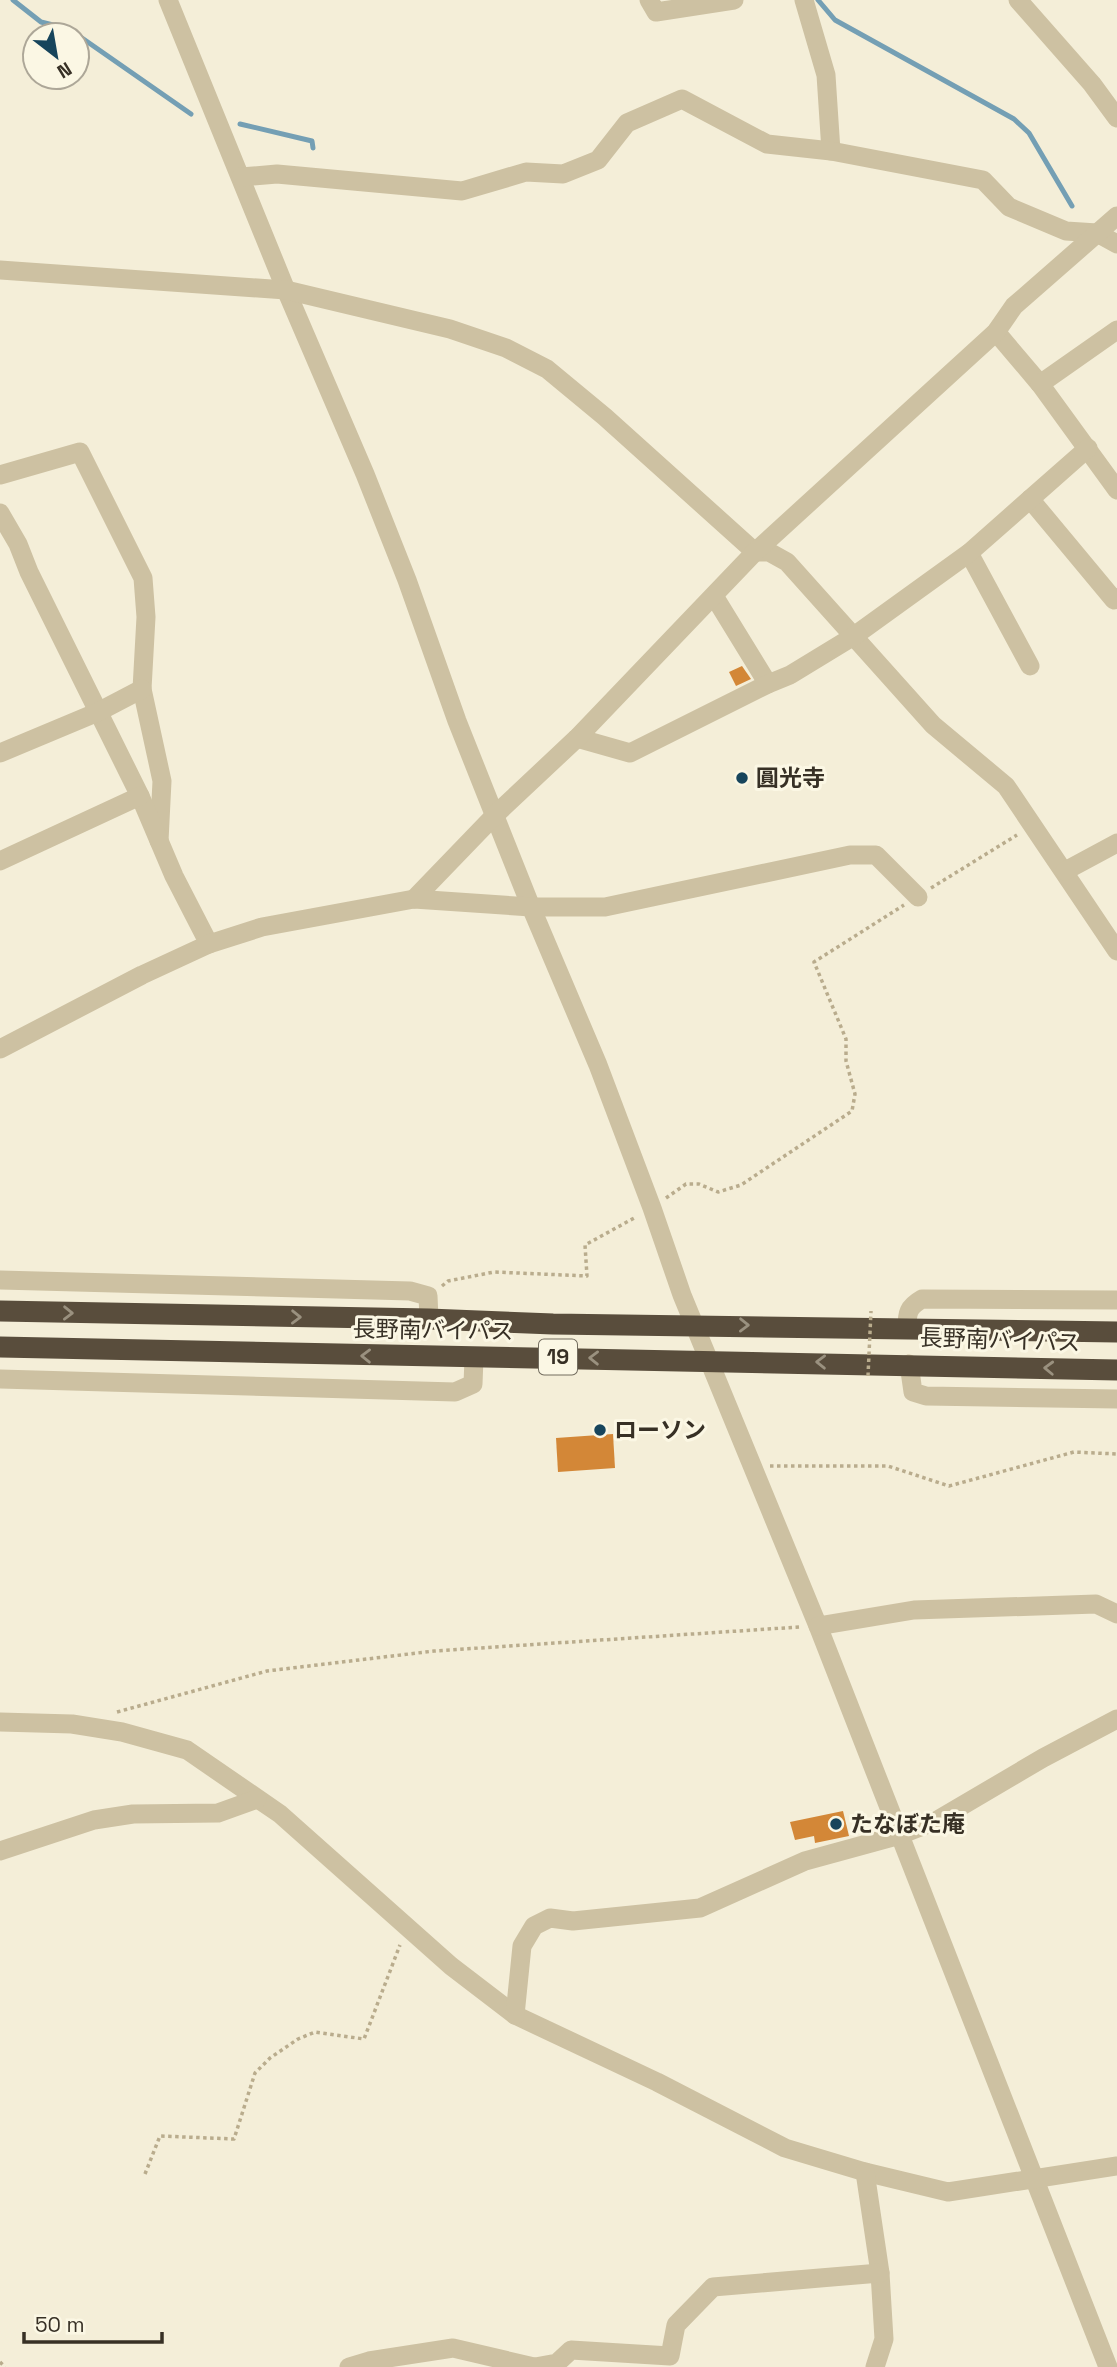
<svg xmlns="http://www.w3.org/2000/svg" width="1117" height="2367" viewBox="0 0 1117 2367" font-family="'Space Grotesk','Noto Sans JP',sans-serif">
	<style>
		.lines { fill: none; stroke-linecap: round; stroke-linejoin: round }
		.stream { stroke: #749fb4; stroke-width: 5 }
		.building { fill: #d38737 }
		.path { stroke: #b9ac8d; stroke-width: 3.5; stroke-dasharray: 3.5 3.5; stroke-linecap: butt }
		.minor { stroke: #cdc1a2; stroke-width: 19 }
		.highway { stroke: #594d3c; stroke-width: 21 }
		.path-bridge { stroke: #b9ac8d; stroke-width: 3.5; stroke-dasharray: 3.5 3.5; stroke-linecap: butt }
		.oneway { stroke: #9a917f }
		.poi-dot { fill: #17455c; stroke: #fbf7e4; stroke-width: 2.5 }
		.labels { text-anchor: middle; stroke-width: 6; stroke-linejoin: round; paint-order: stroke }
		.shield { fill: #fbf7e4; stroke: #726c5e; stroke-width: 2 }
		.shield-label { font-size: 21px; font-weight: bold; fill: #373025 }
		.poi-label { font-size: 23px; font-weight: bold; fill: #373025; stroke: #fbf7e4; text-anchor: start }
		.street-label { font-size: 23px; fill: #373025; stroke: #fbf7e4 }
	</style>
	<rect width="100%" height="100%" fill="#f4eed8"/>
	<g class="lines">
		<g class="stream">
			<polyline points="13,0 41,22 69,29 191,114"/>
			<polyline points="818,0 835,20 1014,119 1029,133 1072,206"/>
			<polyline points="240,124 312,141 313,148"/>
		</g>
	</g>
	<g class="building">
		<polygon points="742,666 751,679 736,686 729,672"/>
		<polygon points="613,1434 615,1468 558,1472 556,1438"/>
		<polygon points="843,1811 849,1836 815,1843 814,1836 795,1840 790,1822"/>
	</g>
	<g class="lines">
		<g class="path">
			<polyline points="931,888 1017,835"/>
			<polyline points="666,1198 686,1184 699,1184 718,1192 741,1185 852,1111 855,1094 846,1061 846,1039 814,962 904,905"/>
			<polyline points="442,1286 448,1281 494,1272 587,1276 585,1245 636,1217"/>
			<polyline points="770,1466 888,1466 949,1486 1074,1452 1117,1454"/>
			<polyline points="117,1712 267,1671 434,1651 799,1627"/>
			<polyline points="145,2174 160,2136 234,2139 255,2073 270,2058 298,2039 315,2032 364,2039 400,1945"/>
			<polyline points="0,2362 5,2367"/>
		</g>
		<g class="minor">
			<polyline points="168,0 286,290 365,474 407,580 457,721 531,907 598,1065 652,1208 682,1295 818,1626 1108,2367"/>
			<polyline points="649,0 656,12 734,0"/>
			<polyline points="804,0 826,75 831,151"/>
			<polyline points="1018,0 1092,84 1117,118"/>
			<polyline points="241,177 277,174 462,191 526,172 563,174 598,160 627,123 682,99 767,144 831,151 983,180 1009,207 1066,231 1097,233 1117,244"/>
			<polyline points="0,270 286,290 450,329 506,348 547,369 605,417 755,552 769,552 787,562 933,725 1006,786 1117,951"/>
			<polyline points="996,332 1040,384 1117,490"/>
			<polyline points="1040,384 1117,330"/>
			<polyline points="0,475 80,452 143,578 146,617 142,689 162,781 159,841"/>
			<polyline points="1030,499 1114,600 1117,598"/>
			<polyline points="0,513 18,544 29,572 140,796 174,876 209,944"/>
			<polyline points="969,553 1030,666"/>
			<polyline points="714,596 768,684"/>
			<polyline points="577,738 630,753 768,684 790,675 854,636 969,553 1088,448"/>
			<polyline points="0,753 98,712 142,689"/>
			<polyline points="0,861 140,796"/>
			<polyline points="1065,871 1117,843"/>
			<polyline points="414,899 495,815 577,738 755,552 996,332 1014,306 1117,216"/>
			<polyline points="0,1049 142,975 209,944 262,927 414,899 531,907 605,907 850,855 876,855 918,897"/>
			<polyline points="0,1280 410,1291 428,1296 429,1319"/>
			<path d="M907,1328c0,-15 1,-21 15,-29l195,1"/>
			<polyline points="909,1364 913,1392 926,1396 1117,1399"/>
			<polyline points="0,1379 455,1392 473,1384 474,1358"/>
			<polyline points="818,1626 914,1610 1096,1604 1117,1614"/>
			<polyline points="0,1722 72,1724 122,1732 187,1750 280,1814 451,1966 515,2015 657,2082 785,2148 865,2172 948,2192 1117,2166"/>
			<polyline points="0,1851 94,1820 133,1814 218,1813 257,1799"/>
			<polyline points="515,2015 522,1946 534,1926 550,1918 573,1921 700,1908 805,1861 900,1835 936,1821 1043,1758 1117,1719"/>
			<polyline points="865,2172 880,2273 884,2339 875,2367"/>
			<polyline points="349,2367 369,2361 453,2348 534,2367"/>
			<polyline points="535,2367 557,2363 571,2350 670,2356 676,2325 713,2287 880,2273"/>
		</g>
		<g class="highway">
			<polyline points="0,1311 429,1319 553,1324 1117,1332"/>
			<polyline points="0,1347 1117,1370"/>
		</g>
		<polyline class="path-bridge" points="868,1376 871,1311"/>
	</g>
	<defs><path id="oneway-chevron" d="M-2-3.5L2.5 0L-2 3.5" fill="none" stroke-width="1.6" stroke-linecap="round" stroke-linejoin="round" transform="scale(1.75)"/></defs>
	<g class="oneway">
		<use href="#oneway-chevron" transform="translate(68 1313) rotate(1)"/>
		<use href="#oneway-chevron" transform="translate(296 1317) rotate(1)"/>
		<use href="#oneway-chevron" transform="translate(744 1325) rotate(1)"/>
		<use href="#oneway-chevron" transform="translate(366 1356) rotate(-179)"/>
		<use href="#oneway-chevron" transform="translate(594 1358) rotate(-179)"/>
		<use href="#oneway-chevron" transform="translate(821 1362) rotate(-179)"/>
		<use href="#oneway-chevron" transform="translate(1049 1368) rotate(-178)"/>
	</g>
	<g class="poi-dot">
		<circle cx="742" cy="778" r="7"/>
		<circle cx="600" cy="1430" r="7"/>
		<circle cx="836" cy="1824" r="7"/>
	</g>
	<g class="labels">
		<rect class="shield" x="539" y="1339.5" width="38" height="35" rx="5"/>
		<g class="shield-label">
			<text x="558" y="1364">19</text>
		</g>
		<g class="poi-label">
			<text x="756" y="786">圓光寺</text>
			<text x="614" y="1438">ローソン</text>
			<text x="850" y="1832">たなぼた庵</text>
		</g>
		<g class="street-label">
			<text transform="translate(433 1330) rotate(1)" y="8">長野南バイパス</text>
			<text transform="translate(1000 1340) rotate(2)" y="8">長野南バイパス</text>
		</g>
	</g>
	<g transform="translate(56 56) rotate(149)"><circle r="33" fill="#fbf7e4" stroke="#ada798" stroke-width="2"/>
	<path d="M0-5L12 26L0 18L-12 26Z" fill="#17455c"/>
	<text y="-10" font-size="19" font-weight="bold" text-anchor="middle" fill="#373025">N</text>
	</g>
	<path d="M24 2332v10h138v-10" fill="none" stroke="#373025" stroke-width="3.5"/>
	<text x="35" y="2332" font-size="21" fill="#373025" stroke="#fbf7e4" stroke-width="5" paint-order="stroke">50 m</text>
</svg>
